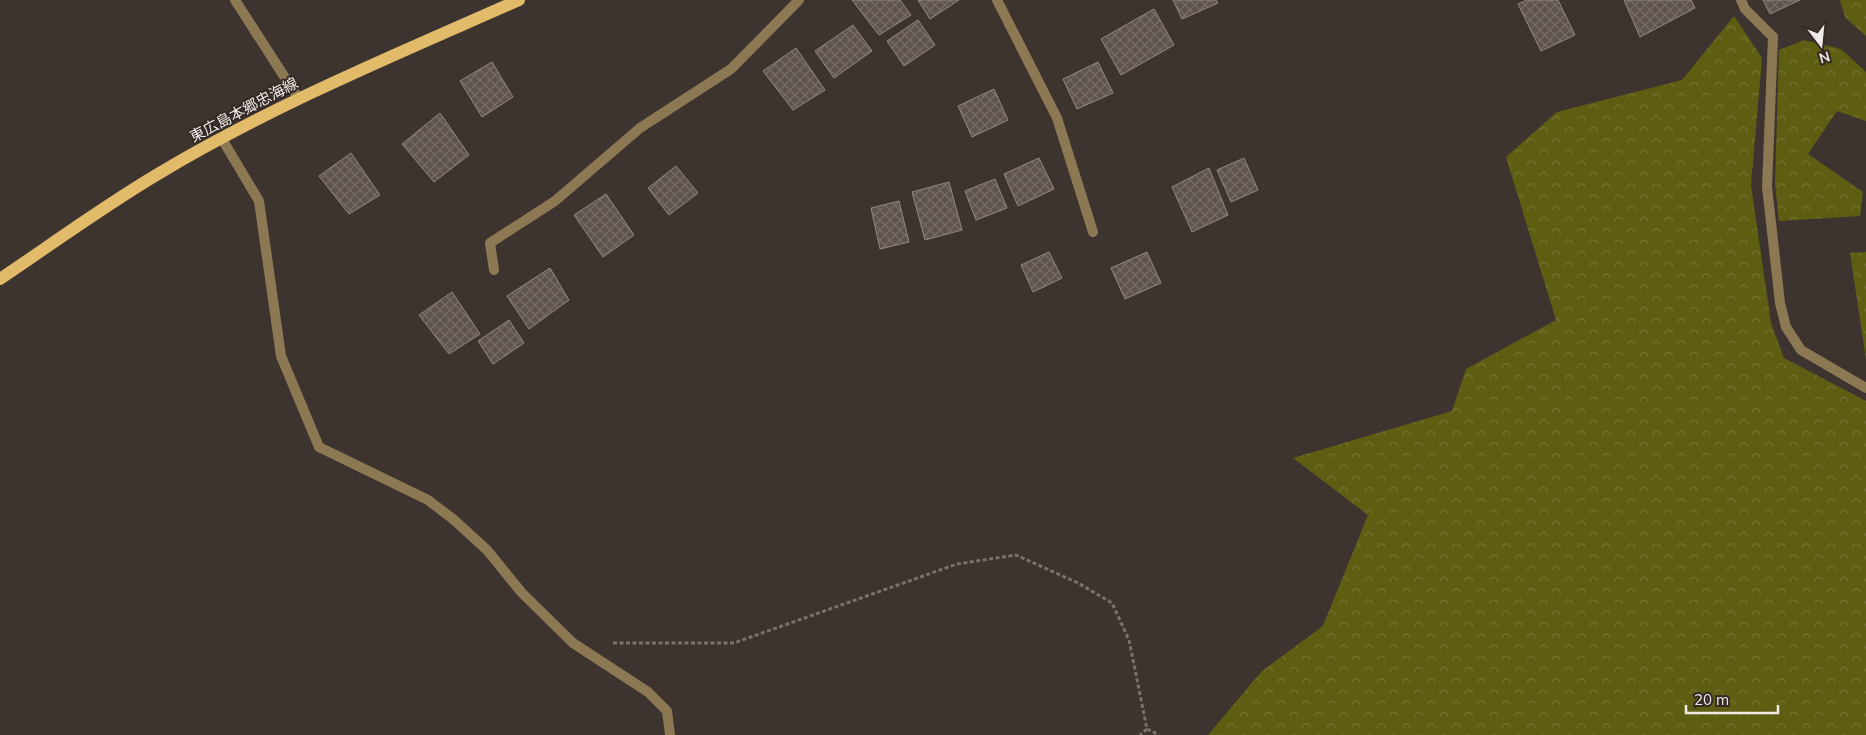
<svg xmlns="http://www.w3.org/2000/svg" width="1866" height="735" viewBox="0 0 1866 735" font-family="Mulish,'Noto Sans JP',sans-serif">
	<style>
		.forest { fill: url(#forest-crowns) }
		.building { fill: url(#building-cross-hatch); stroke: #938782 }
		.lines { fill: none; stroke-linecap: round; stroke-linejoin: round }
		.path { stroke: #7a716d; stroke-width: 3; stroke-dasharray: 4 2.5; stroke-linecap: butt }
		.service { stroke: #8c7954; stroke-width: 10 }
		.minor { stroke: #8c7954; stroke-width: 10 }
		.primary { stroke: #e1ba6a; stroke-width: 12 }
		.labels { text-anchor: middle; stroke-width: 4; stroke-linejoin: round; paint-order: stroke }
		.street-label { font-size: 15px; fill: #f0eae7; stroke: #342a26 }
	</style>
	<defs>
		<pattern id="forest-crowns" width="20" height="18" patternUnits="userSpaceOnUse" patternTransform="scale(1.25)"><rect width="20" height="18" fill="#5d5e12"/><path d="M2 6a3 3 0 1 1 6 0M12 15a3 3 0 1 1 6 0" fill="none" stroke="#757534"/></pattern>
		<pattern id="building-cross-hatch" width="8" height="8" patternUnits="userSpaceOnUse" patternTransform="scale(1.25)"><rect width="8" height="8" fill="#5e534e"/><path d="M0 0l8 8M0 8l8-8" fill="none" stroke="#756c68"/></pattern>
	</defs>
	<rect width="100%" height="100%" fill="#3e342f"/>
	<g class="forest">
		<polygon points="1840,0 1866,0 1866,36 1845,17"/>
		<polygon points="1734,16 1762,58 1751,185 1771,323 1784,358 1866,401 1866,735 1208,735 1261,672 1323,626 1368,515 1293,458 1452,411 1466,369 1556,320 1506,157 1557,112 1682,80"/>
		<polygon points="1804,40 1841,49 1866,72 1866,121 1837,111 1808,154 1863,192 1860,216 1779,221 1775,184 1779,50"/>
		<polygon points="1866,252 1866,359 1850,253"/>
	</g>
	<g class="building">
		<polygon points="852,0 900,0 911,15 879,35"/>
		<polygon points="918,0 959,0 930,19"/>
		<polygon points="1173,0 1216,0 1218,3 1182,19"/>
		<polygon points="1527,0 1558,0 1575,35 1541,51 1518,4"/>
		<polygon points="1624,0 1691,0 1695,8 1640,37"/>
		<polygon points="1763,0 1800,0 1770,14"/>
		<polygon points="1154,9 1174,45 1121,75 1101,39"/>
		<polygon points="918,20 935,45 904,66 887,41"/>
		<polygon points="853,25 872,51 834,78 815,51"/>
		<polygon points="796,48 825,90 793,110 763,71"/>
		<polygon points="492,62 513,97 482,117 460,81"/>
		<polygon points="1098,62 1113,93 1077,109 1063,79"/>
		<polygon points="994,89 1008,120 972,137 958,106"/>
		<polygon points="440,113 469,155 434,182 402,144"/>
		<polygon points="351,153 380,195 349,214 319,176"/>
		<polygon points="1039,158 1054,189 1018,206 1004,174"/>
		<polygon points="1244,158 1258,190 1231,202 1217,170"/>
		<polygon points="676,166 698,193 669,215 648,188"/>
		<polygon points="1209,168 1228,215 1192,232 1172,187"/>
		<polygon points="995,179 1007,208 976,220 965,191"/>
		<polygon points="949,182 962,230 925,240 912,192"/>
		<polygon points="606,194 634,235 603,257 574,215"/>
		<polygon points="899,201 909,242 880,249 871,208"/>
		<polygon points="1049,252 1062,278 1033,292 1021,265"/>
		<polygon points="1147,252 1161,283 1125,299 1111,268"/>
		<polygon points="550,268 569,300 529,329 507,296"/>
		<polygon points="452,292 480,334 449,354 419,315"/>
		<polygon points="509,320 524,343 493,364 478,341"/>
	</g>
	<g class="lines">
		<g class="path">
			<polyline points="613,643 734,643 957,564 1016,555 1078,583 1112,603 1129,640 1147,729 1140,735"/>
			<polyline points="1147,729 1159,735"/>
		</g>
		<polyline class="service" points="1773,37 1767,187 1780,303 1786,327 1801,350 1866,388"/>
		<g class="minor">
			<polyline points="235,0 298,98"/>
			<polyline points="997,0 1057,118 1093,232"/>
			<polyline points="1741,0 1745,9 1773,37"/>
			<polyline points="222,139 259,201 281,356 319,447 428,500 453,519 487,550 522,593 573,643 648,692 667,711 670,735"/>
			<polyline points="494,270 490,243 555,201 640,128 731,69 799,0"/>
		</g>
		<path class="primary" d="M0,279c52,-35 104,-73 158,-105 115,-69 239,-120 361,-174"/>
	</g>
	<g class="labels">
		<g class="street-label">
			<text transform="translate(244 110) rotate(-28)" y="5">東広島本郷忠海線</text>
		</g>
	</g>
	<g transform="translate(1821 45) rotate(164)" stroke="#342a26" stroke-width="4" paint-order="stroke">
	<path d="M0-4L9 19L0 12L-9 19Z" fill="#f0eae7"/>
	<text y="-8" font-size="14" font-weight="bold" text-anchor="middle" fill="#f0eae7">N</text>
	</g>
	<path d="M1686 705v8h92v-8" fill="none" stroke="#f0eae7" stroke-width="2.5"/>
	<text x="1694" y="705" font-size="15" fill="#f0eae7" stroke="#342a26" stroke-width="4" paint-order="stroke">20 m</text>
</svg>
